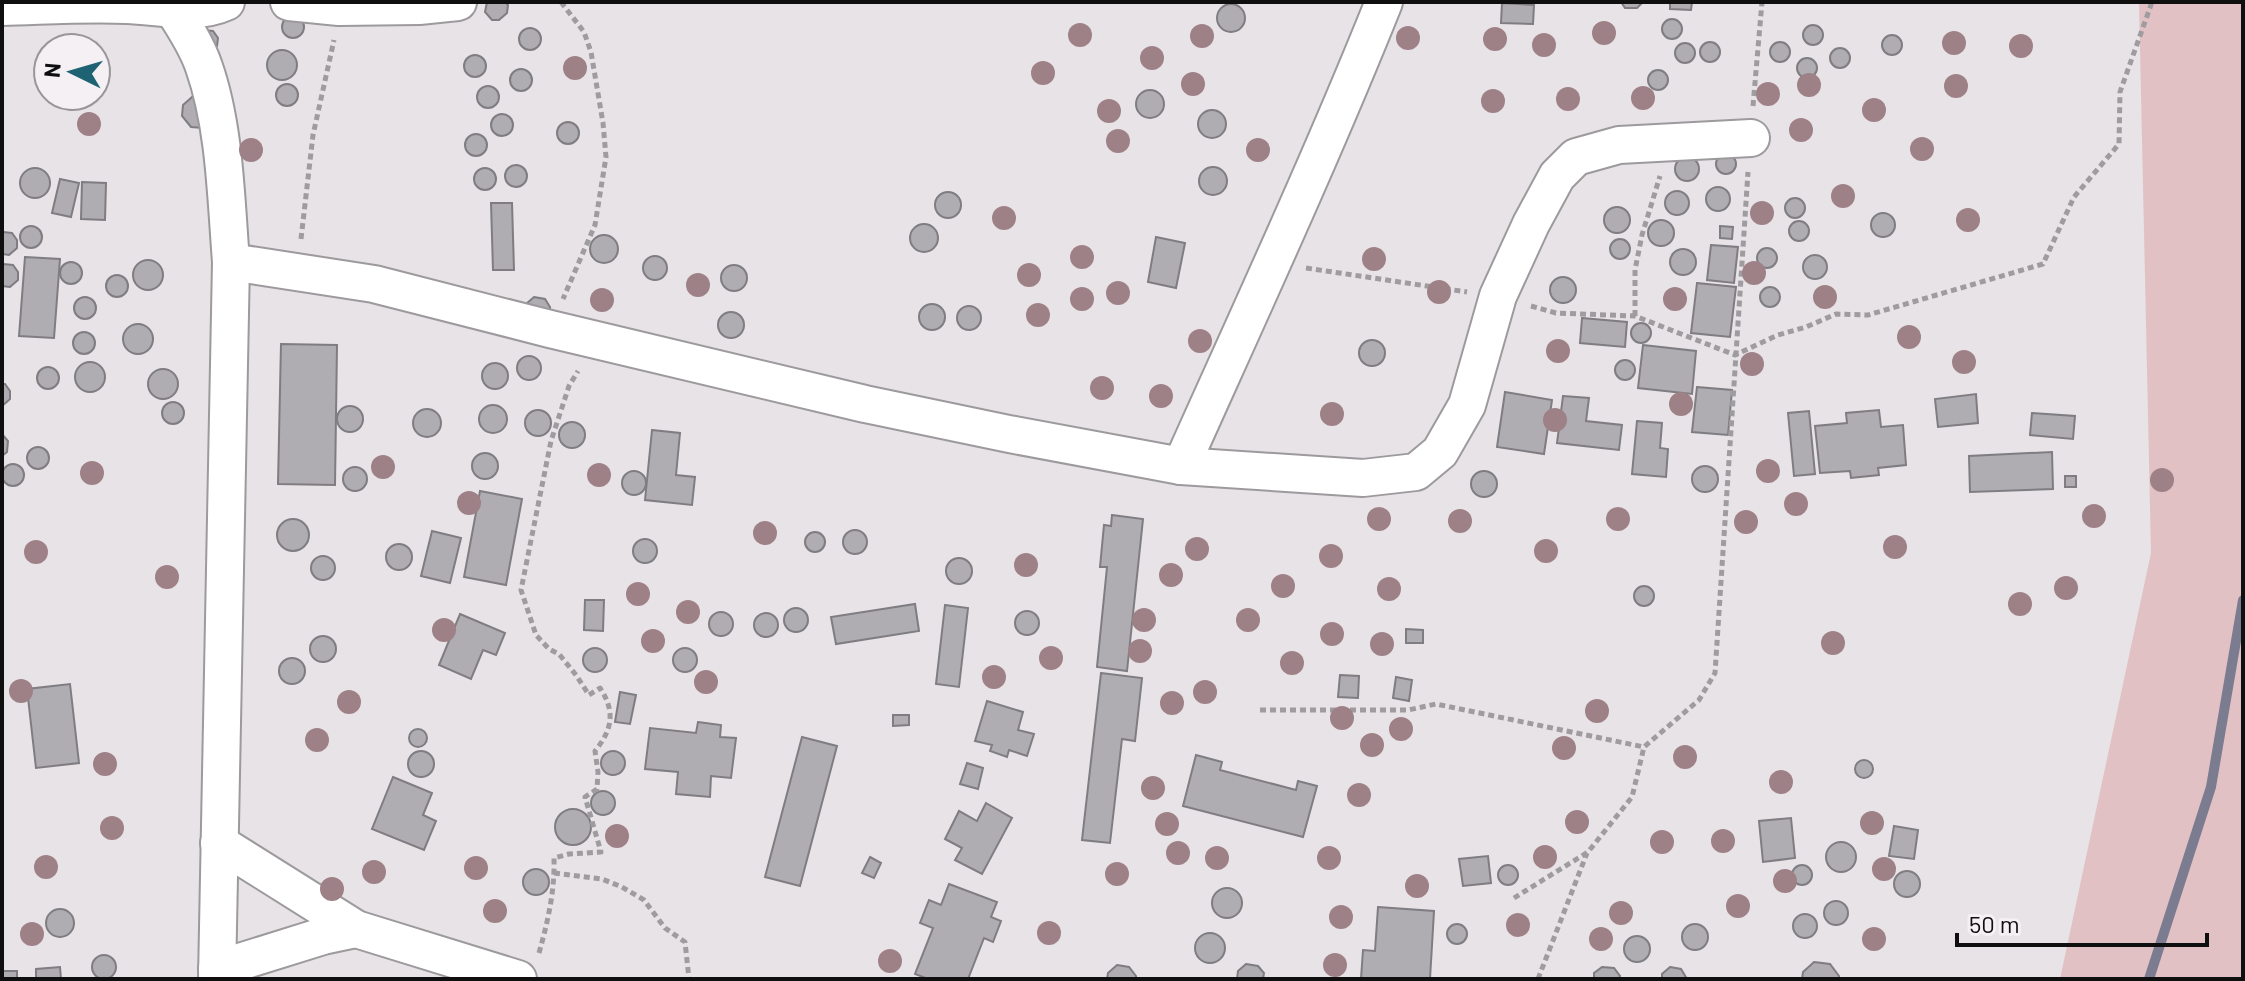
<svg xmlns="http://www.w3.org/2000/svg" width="2245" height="981" viewBox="0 0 2245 981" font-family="Barlow,sans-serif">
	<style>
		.green { fill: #e1c1c4 }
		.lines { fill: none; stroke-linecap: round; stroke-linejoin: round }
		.stream { stroke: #7b7c90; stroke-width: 10 }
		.building { fill: #afadb1; stroke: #7f7d81; stroke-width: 2 }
		.street-casing { stroke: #9d9a9d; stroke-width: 40 }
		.path { stroke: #9f9c9f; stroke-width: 5; stroke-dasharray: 6 4; stroke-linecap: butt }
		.street { stroke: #fff; stroke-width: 36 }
		.tree { fill: #9e8186 }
	</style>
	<rect width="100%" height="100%" fill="#e7e3e6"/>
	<polygon class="green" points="2139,2 2243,2 2243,979 2060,979 2151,553"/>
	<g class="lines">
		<polyline class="stream" points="2149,979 2211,787 2243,600"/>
	</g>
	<g class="building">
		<polygon points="487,2 505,2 508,5 507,13 499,20 492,20 485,12"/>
		<polygon points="1621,2 1643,2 1637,8 1625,8"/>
		<polygon points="1670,2 1692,2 1691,10 1670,9"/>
		<polygon points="1502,3 1534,5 1533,24 1501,23"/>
		<circle cx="1231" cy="18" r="14"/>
		<circle cx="293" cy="27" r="11"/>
		<circle cx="1672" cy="29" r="10"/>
		<circle cx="1813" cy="35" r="10"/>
		<circle cx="530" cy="39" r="11"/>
		<polygon points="203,30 213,31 218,38 217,46 210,53"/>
		<circle cx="1892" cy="45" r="10"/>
		<circle cx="1780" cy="52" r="10"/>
		<circle cx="1710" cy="52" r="10"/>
		<circle cx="1685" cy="53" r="10"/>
		<circle cx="1840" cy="58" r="10"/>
		<circle cx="282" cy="65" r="15"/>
		<circle cx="475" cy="66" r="11"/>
		<circle cx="1807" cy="68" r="10"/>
		<circle cx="521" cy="80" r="11"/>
		<circle cx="1658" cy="80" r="10"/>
		<circle cx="287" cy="95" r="11"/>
		<circle cx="488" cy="97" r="11"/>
		<circle cx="1150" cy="104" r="14"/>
		<polygon points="192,97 206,99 202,128 191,127 182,116 183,105"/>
		<circle cx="1212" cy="124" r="14"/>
		<circle cx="502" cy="125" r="11"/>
		<circle cx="568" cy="133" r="11"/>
		<circle cx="476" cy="145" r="11"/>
		<circle cx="1726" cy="164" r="10"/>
		<circle cx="1687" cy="169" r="12"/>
		<circle cx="516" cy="176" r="11"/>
		<circle cx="1213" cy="181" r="14"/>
		<circle cx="485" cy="179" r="11"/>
		<circle cx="35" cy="183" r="15"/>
		<polygon points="60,179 79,183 71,217 52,213"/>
		<polygon points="82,182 106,183 105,220 81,219"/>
		<circle cx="1718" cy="199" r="12"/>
		<circle cx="1677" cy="203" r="12"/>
		<circle cx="948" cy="205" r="13"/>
		<circle cx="1795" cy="208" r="10"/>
		<polygon points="491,203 512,203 514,270 493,270"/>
		<circle cx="1617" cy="220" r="13"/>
		<circle cx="1883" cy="225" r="12"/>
		<circle cx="1661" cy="233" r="13"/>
		<circle cx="1799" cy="231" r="10"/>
		<circle cx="924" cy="238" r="14"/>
		<circle cx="31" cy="237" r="11"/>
		<polygon points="1720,226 1733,227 1732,239 1720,238"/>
		<polygon points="3,232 12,233 17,240 17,248 9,255 2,254"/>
		<circle cx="604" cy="249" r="14"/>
		<polygon points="1156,237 1185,243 1176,288 1148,282"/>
		<circle cx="1620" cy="249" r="10"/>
		<polygon points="1711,245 1738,247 1734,283 1707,280"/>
		<circle cx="1767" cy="258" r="10"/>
		<circle cx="1683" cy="262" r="13"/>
		<circle cx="1815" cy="267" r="12"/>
		<circle cx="655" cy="268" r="12"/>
		<polygon points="25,257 60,259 54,338 19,336"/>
		<circle cx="148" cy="275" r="15"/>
		<circle cx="71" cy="273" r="11"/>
		<polygon points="3,264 13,265 18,272 18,280 10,287 2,286"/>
		<circle cx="734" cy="278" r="13"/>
		<circle cx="117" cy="286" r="11"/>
		<circle cx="1563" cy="290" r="13"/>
		<polygon points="1697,283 1736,287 1730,337 1691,333"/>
		<circle cx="1770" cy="297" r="10"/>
		<circle cx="85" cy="308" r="11"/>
		<polygon points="534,297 545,299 550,307 550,315 525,313 526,304"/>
		<circle cx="932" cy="317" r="13"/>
		<circle cx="969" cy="318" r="12"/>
		<circle cx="731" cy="325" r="13"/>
		<polygon points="1582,318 1627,322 1625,347 1580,343"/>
		<circle cx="1641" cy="333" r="10"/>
		<circle cx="138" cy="339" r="15"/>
		<circle cx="84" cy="343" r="11"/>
		<circle cx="1372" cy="353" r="13"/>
		<polygon points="281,344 337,345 335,485 278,484"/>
		<polygon points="1643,345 1696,351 1692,394 1638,388"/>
		<circle cx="529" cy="368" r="12"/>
		<circle cx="1625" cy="370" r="10"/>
		<circle cx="90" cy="377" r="15"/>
		<circle cx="495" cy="376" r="13"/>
		<circle cx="48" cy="378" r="11"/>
		<circle cx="163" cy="384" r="15"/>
		<polygon points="2,384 5,384 10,391 10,399 2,406"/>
		<polygon points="1697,387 1732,390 1728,435 1692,432"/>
		<polygon points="1505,392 1552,400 1544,454 1497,447"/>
		<polygon points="1976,394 1978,423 1938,427 1935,399"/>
		<polygon points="1563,396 1589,398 1586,421 1622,425 1619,450 1557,443"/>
		<circle cx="173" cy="413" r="11"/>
		<circle cx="493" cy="419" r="14"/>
		<circle cx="350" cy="419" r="13"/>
		<circle cx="427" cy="423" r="14"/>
		<polygon points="1879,410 1881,427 1903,425 1906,465 1878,468 1879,475 1851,478 1850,471 1820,473 1815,426 1847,423 1846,413"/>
		<circle cx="538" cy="423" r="13"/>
		<polygon points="1809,411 1815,474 1794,476 1788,413"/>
		<polygon points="2032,413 2075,416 2073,439 2030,435"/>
		<polygon points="1637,421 1662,423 1660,448 1668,449 1666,477 1632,474"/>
		<circle cx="572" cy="435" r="13"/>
		<polygon points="652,430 680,433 676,475 695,477 692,505 645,500"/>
		<polygon points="2,434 8,441 7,452 2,456"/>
		<circle cx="38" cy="458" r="11"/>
		<polygon points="2052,452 2053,489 1970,492 1969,456"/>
		<circle cx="485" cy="466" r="13"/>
		<circle cx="13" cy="475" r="11"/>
		<circle cx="1705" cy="479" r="13"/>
		<circle cx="355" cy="479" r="12"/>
		<circle cx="634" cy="483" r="12"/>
		<circle cx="1484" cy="484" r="13"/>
		<rect x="2065" y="476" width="11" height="11"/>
		<polygon points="480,491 522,499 506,585 464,577"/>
		<polygon points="1112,515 1143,519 1127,671 1097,667 1107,567 1100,567 1104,525 1111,526"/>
		<circle cx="293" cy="535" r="16"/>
		<circle cx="855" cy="542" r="12"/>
		<polygon points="432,531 461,538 450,583 421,576"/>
		<circle cx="815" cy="542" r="10"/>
		<circle cx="645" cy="551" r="12"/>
		<circle cx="399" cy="557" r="13"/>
		<circle cx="323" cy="568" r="12"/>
		<circle cx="959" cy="571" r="13"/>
		<circle cx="1644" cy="596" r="10"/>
		<polygon points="585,600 604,600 603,631 584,630"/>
		<polygon points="915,604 919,631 836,644 831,617"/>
		<polygon points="945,605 968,608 959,687 936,684"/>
		<circle cx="796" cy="620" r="12"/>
		<circle cx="1027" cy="623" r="12"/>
		<circle cx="721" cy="624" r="12"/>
		<circle cx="766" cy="625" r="12"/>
		<polygon points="460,614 505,633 496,655 483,650 471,679 439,665"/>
		<polygon points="1406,629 1423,630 1423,643 1406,643"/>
		<circle cx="323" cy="649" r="13"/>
		<circle cx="685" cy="660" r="12"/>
		<circle cx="595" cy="660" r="12"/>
		<circle cx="292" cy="671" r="13"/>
		<polygon points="1101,673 1142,678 1135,741 1122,739 1110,843 1082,840"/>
		<polygon points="1340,675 1359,676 1358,698 1338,697"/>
		<polygon points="1396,677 1412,680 1409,701 1393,698"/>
		<polygon points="70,684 79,763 36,768 27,689"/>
		<polygon points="620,692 636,695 630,724 615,722"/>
		<polygon points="987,701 1023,712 1018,730 1034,734 1027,756 1009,750 1007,757 990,751 992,745 975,741"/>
		<polygon points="893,715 909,715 909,725 893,726"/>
		<polygon points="698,722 721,725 720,737 736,738 731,778 711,776 710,797 676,794 678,772 645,769 650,728 696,733"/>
		<circle cx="418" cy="738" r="9"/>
		<polygon points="802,737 837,746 800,886 765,877"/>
		<circle cx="613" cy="763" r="12"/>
		<circle cx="421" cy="764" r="13"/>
		<polygon points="1196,755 1222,762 1220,770 1296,790 1298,781 1317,786 1303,837 1183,806"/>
		<circle cx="1864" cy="769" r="9"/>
		<polygon points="967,763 983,768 978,789 960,784"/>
		<polygon points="393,777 432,793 423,815 436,821 424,850 372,829"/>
		<circle cx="603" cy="803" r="12"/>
		<polygon points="986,803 1012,818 982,874 955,860 962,848 945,839 959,811 977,821"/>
		<circle cx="573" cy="827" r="18"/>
		<polygon points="1791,818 1795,858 1763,862 1759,821"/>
		<polygon points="1894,826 1918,830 1914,859 1889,856"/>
		<circle cx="1841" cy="857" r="15"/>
		<polygon points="1488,856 1491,883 1463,886 1459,859"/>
		<polygon points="870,857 881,863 874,878 862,873"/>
		<circle cx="1802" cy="875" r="10"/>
		<circle cx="1508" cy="875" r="10"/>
		<circle cx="536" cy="882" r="13"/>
		<circle cx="1907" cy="884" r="13"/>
		<polygon points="949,884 997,902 991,917 1001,921 993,942 984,938 968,979 928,979 915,974 933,928 920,923 929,900 941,905"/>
		<circle cx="1227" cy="903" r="15"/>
		<circle cx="1836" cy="913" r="12"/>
		<polygon points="1378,907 1434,911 1430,979 1361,979 1363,950 1375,951"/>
		<circle cx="60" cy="923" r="14"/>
		<circle cx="1805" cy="926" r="12"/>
		<circle cx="1457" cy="934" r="10"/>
		<circle cx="1695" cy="937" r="13"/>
		<circle cx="1210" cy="948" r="15"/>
		<circle cx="1637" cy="949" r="13"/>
		<circle cx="104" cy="967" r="12"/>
		<polygon points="1814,962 1830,964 1839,976 1839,979 1802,979 1803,972"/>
		<polygon points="1246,964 1258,966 1264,973 1263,979 1237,979 1238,971"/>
		<polygon points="1117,965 1129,967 1136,976 1136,979 1107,979 1108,973"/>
		<polygon points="60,967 61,979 36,979 36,969"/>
		<polygon points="1602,967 1614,968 1620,976 1619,979 1594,979 1594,973"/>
		<polygon points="1670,967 1681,969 1687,979 1662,979 1662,974"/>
		<rect x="2" y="971" width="15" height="8"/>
	</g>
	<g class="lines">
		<g class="street-casing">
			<g id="street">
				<polyline points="289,2 339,7 419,6 458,2"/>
				<path d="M2,7c42,-1 84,-4 125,-2 32,1 69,11 99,-3"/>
				<path d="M172,8c12,18 25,38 32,59 21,60 22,132 27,195l-14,717"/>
				<path d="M231,262l143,22 176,45 315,75 144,30 172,32c69,-154 140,-307 203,-464"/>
				<polyline points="1181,466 1363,478 1416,472 1440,452 1467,405 1498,296 1531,224 1557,176 1576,157 1619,145 1751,138"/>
				<polyline points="219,843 356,929 518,979"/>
				<polyline points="217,969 323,936 356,929"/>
			</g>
		</g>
		<g class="path">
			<polyline points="561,2 584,32 591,52 603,123 606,157 595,225 563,299"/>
			<polyline points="1753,106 1762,2"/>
			<polyline points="301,239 313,135 334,40"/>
			<polyline points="1306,268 1467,292"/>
			<polyline points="1531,306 1556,313 1635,316 1735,355 1778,335 1806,327 1836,314 1868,315 2043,264 2074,197 2119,144 2120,92 2152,2"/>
			<polyline points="1635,316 1635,270 1642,235 1660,176"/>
			<polyline points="1260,710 1408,710 1436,704 1644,747"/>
			<polyline points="554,873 602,879 622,887 644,900 665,928 685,942 689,979"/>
			<polyline points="1514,898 1588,852 1632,797 1644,747 1699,700 1715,673 1748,172"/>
			<path d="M539,953c9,-32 16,-63 15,-95l15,-4 32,-2 -16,-55 12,-8 1,-17 -3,-21c17,-21 21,-39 5,-63l-11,7 -13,-20 -17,-21 -10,-5 -13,-14 -15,-45 30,-149 18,-55 9,-15"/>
			<polyline points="1538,979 1587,853"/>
		</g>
		<use href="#street" class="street"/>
	</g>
	<g class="tree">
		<circle cx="1604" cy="33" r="12"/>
		<circle cx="1080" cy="35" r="12"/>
		<circle cx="1202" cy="36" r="12"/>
		<circle cx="1408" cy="38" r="12"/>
		<circle cx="1495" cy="39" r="12"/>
		<circle cx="1954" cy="43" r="12"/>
		<circle cx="1544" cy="45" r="12"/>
		<circle cx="2021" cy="46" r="12"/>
		<circle cx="1152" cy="58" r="12"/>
		<circle cx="575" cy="68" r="12"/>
		<circle cx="1043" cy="73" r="12"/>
		<circle cx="1193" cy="84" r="12"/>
		<circle cx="1809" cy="85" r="12"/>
		<circle cx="1956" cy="86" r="12"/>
		<circle cx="1768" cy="94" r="12"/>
		<circle cx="1643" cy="98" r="12"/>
		<circle cx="1568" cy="99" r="12"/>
		<circle cx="1493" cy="101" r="12"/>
		<circle cx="1874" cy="110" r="12"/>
		<circle cx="1109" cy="111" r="12"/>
		<circle cx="89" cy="124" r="12"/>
		<circle cx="1801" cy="130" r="12"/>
		<circle cx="1118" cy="141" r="12"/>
		<circle cx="1922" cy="149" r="12"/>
		<circle cx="251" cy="150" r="12"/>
		<circle cx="1258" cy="150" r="12"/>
		<circle cx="1843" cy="196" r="12"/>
		<circle cx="1762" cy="213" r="12"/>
		<circle cx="1004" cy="218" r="12"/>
		<circle cx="1968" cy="220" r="12"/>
		<circle cx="1082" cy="257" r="12"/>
		<circle cx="1374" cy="259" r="12"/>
		<circle cx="1754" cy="273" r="12"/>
		<circle cx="1029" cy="275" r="12"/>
		<circle cx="698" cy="285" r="12"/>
		<circle cx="1439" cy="292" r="12"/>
		<circle cx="1118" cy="293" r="12"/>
		<circle cx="1825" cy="297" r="12"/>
		<circle cx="1082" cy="299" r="12"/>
		<circle cx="1675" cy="299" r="12"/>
		<circle cx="602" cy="300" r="12"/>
		<circle cx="1038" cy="315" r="12"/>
		<circle cx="1909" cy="337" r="12"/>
		<circle cx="1200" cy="341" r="12"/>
		<circle cx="1558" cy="351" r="12"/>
		<circle cx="1964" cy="362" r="12"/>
		<circle cx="1752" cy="364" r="12"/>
		<circle cx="1102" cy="388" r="12"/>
		<circle cx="1161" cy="396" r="12"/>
		<circle cx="1681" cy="404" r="12"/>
		<circle cx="1332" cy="414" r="12"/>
		<circle cx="1555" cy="420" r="12"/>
		<circle cx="383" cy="467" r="12"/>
		<circle cx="1768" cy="471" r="12"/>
		<circle cx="92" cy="473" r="12"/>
		<circle cx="599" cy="475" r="12"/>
		<circle cx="2162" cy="480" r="12"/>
		<circle cx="469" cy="503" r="12"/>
		<circle cx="1796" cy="504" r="12"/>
		<circle cx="2094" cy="516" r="12"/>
		<circle cx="1379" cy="519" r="12"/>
		<circle cx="1618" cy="519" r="12"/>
		<circle cx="1460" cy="521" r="12"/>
		<circle cx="1746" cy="522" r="12"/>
		<circle cx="765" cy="533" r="12"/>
		<circle cx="1895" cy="547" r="12"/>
		<circle cx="1197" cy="549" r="12"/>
		<circle cx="1546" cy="551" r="12"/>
		<circle cx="36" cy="552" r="12"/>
		<circle cx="1331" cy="556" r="12"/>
		<circle cx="1026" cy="565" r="12"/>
		<circle cx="1171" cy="575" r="12"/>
		<circle cx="167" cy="577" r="12"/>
		<circle cx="1283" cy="586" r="12"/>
		<circle cx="2066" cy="588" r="12"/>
		<circle cx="1389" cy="589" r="12"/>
		<circle cx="638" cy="594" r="12"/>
		<circle cx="2020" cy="604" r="12"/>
		<circle cx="688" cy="612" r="12"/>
		<circle cx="1144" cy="620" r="12"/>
		<circle cx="1248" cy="620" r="12"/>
		<circle cx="444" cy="630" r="12"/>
		<circle cx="1332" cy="634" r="12"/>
		<circle cx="653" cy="641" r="12"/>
		<circle cx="1833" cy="643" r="12"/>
		<circle cx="1382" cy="644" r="12"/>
		<circle cx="1140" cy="651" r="12"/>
		<circle cx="1051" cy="658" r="12"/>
		<circle cx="1292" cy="663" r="12"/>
		<circle cx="994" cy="677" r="12"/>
		<circle cx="706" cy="682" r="12"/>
		<circle cx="21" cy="691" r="12"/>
		<circle cx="1205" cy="692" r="12"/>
		<circle cx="349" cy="702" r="12"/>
		<circle cx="1172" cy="703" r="12"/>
		<circle cx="1597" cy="711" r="12"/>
		<circle cx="1342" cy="718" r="12"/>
		<circle cx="1401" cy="729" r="12"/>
		<circle cx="317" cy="740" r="12"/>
		<circle cx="1372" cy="745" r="12"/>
		<circle cx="1564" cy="748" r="12"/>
		<circle cx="1685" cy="757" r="12"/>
		<circle cx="105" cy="764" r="12"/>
		<circle cx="1781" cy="782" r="12"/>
		<circle cx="1153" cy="788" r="12"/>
		<circle cx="1359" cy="795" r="12"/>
		<circle cx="1577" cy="822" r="12"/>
		<circle cx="1872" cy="823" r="12"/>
		<circle cx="1167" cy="824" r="12"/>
		<circle cx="112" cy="828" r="12"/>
		<circle cx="617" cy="836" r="12"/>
		<circle cx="1723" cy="841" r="12"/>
		<circle cx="1662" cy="842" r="12"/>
		<circle cx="1178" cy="853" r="12"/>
		<circle cx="1545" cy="857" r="12"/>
		<circle cx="1217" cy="858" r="12"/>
		<circle cx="1329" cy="858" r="12"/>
		<circle cx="46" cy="867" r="12"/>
		<circle cx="476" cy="868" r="12"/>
		<circle cx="1884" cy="869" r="12"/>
		<circle cx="374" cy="872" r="12"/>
		<circle cx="1117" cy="874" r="12"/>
		<circle cx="1785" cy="881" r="12"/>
		<circle cx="1417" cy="886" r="12"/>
		<circle cx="332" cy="889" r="12"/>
		<circle cx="1738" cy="906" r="12"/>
		<circle cx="495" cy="911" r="12"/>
		<circle cx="1621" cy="913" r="12"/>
		<circle cx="1341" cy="917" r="12"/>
		<circle cx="1518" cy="925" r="12"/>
		<circle cx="1049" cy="933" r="12"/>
		<circle cx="32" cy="934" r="12"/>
		<circle cx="1601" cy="939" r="12"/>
		<circle cx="1874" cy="939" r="12"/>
		<circle cx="890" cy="961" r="12"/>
		<circle cx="1335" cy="965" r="12"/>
	</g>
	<rect width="2245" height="981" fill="none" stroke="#100f10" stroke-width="8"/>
	<g transform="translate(72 72) rotate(275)"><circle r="38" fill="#f4f0f4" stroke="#999699" stroke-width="2"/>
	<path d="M0-6L14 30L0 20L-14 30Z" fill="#1e6374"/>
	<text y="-12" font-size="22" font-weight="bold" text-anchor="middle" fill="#100f10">N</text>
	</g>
	<path d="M1957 933v12h250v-12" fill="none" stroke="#100f10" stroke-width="4"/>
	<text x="1969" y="933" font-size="24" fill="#100f10" stroke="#f4f0f4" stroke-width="6" paint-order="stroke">50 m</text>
</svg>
